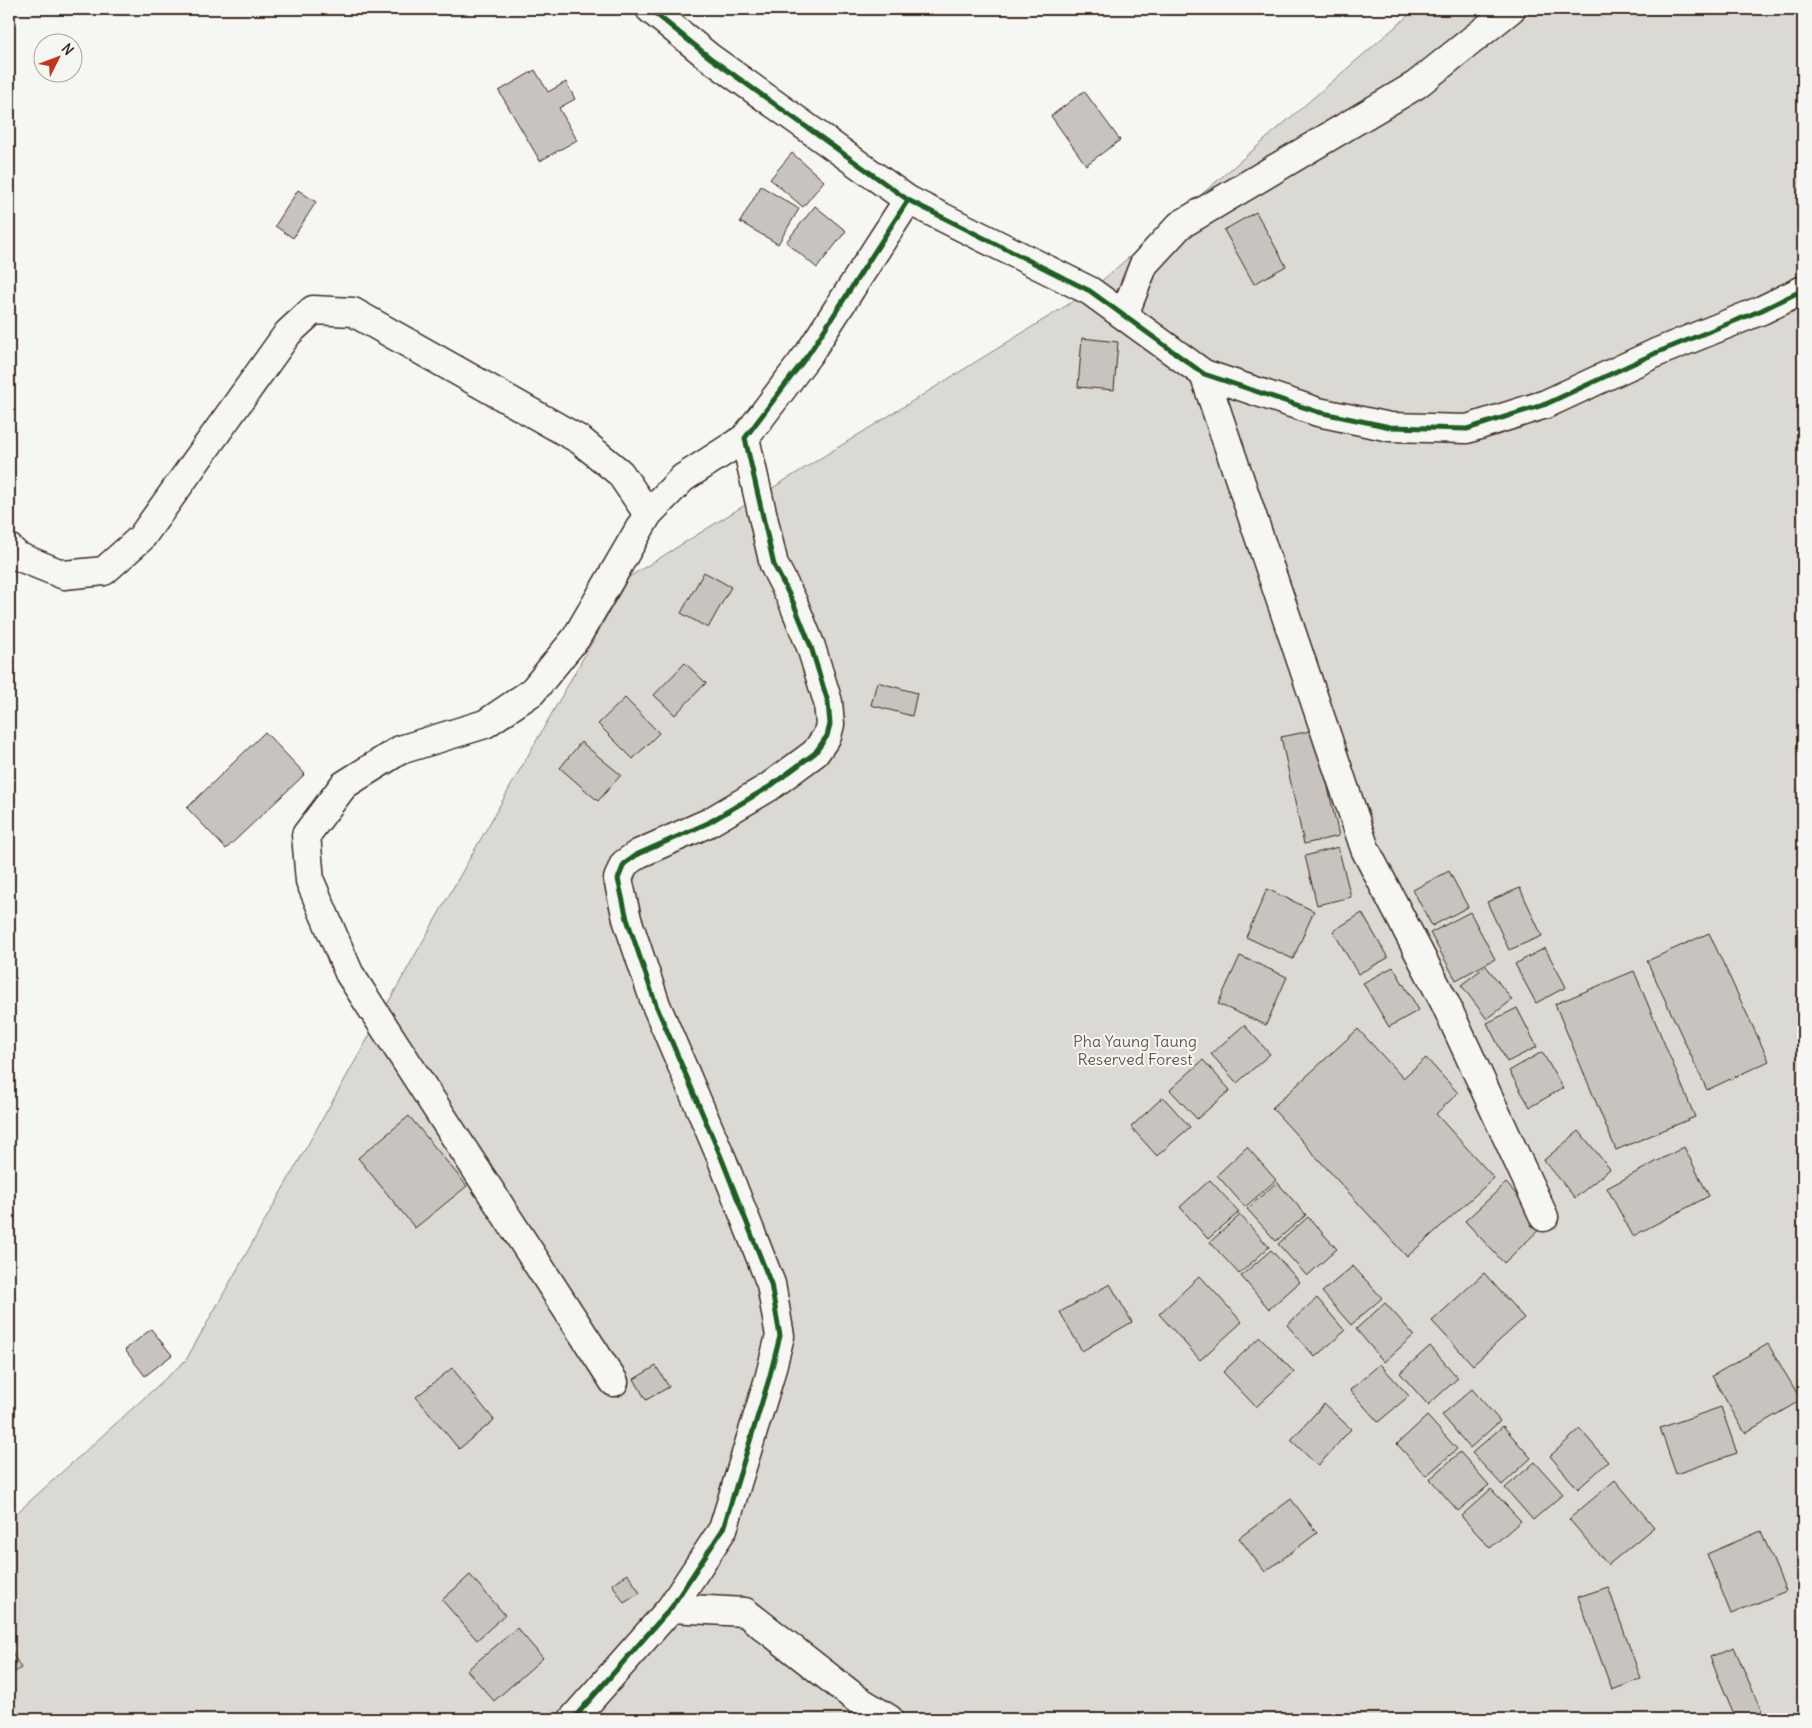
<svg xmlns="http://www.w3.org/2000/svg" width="1812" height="1728" viewBox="0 0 1812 1728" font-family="Delius,sans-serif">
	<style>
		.green { fill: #dad9d3; stroke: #8a8278 }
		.building { fill: #c8c3be; stroke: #3b2a1e }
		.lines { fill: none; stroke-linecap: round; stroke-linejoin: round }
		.street-casing { stroke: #3b2a1e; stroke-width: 31 }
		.street { stroke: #f6f6f2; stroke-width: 28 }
		.cycleway-casing { stroke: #f6f6f2; stroke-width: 8 }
		.cycleway { stroke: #1b5e20; stroke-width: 5 }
		.labels { text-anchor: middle; stroke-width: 4; stroke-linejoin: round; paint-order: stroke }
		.park-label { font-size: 16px; fill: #63564b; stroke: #f6f6f2 }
	</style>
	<rect width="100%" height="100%" fill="#f6f6f2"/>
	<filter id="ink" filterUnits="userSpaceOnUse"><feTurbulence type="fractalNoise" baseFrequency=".02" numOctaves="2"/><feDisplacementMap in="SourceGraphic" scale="10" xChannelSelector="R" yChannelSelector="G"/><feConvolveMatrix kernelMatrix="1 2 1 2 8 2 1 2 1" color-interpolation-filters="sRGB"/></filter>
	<g filter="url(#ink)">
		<polygon class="green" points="1416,9 1803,9 1803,1719 9,1719 9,1520 186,1360 629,577 1090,291"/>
		<g class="building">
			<polygon points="535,70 548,92 566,82 575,99 559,108 577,140 540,161 499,91"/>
			<polygon points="1084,91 1120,140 1086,165 1051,116"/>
			<polygon points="792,153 824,181 803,207 770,179"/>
			<polygon points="761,186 799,209 778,244 740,222"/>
			<polygon points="298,190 316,202 293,238 275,226"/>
			<polygon points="815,206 846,231 817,268 786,242"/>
			<polygon points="1256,212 1286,266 1254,284 1224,230"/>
			<polygon points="1082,338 1118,342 1114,390 1078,387"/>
			<polygon points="704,572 731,587 708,628 681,613"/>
			<polygon points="685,663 706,683 675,715 654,695"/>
			<polygon points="877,682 917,693 912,716 871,705"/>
			<polygon points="625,698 659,733 633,759 598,724"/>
			<polygon points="1315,730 1339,836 1304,844 1281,737"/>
			<polygon points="265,732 305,774 226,849 187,808"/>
			<polygon points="581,742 621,775 598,801 560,768"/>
			<polygon points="1338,847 1351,897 1317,905 1305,856"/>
			<polygon points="1449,871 1468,907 1432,926 1413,890"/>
			<polygon points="1520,888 1542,936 1509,950 1487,902"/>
			<polygon points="1267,889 1314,911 1293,959 1246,937"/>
			<polygon points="1470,912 1495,959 1456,980 1430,933"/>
			<polygon points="1362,913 1388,958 1358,974 1333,931"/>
			<polygon points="1709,933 1769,1061 1707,1090 1647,961"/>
			<polygon points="1545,948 1566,987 1536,1003 1515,964"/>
			<polygon points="1240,956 1287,977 1266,1025 1218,1004"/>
			<polygon points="1486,966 1512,1000 1487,1019 1461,985"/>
			<polygon points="1393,967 1419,1010 1389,1027 1363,983"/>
			<polygon points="1634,971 1695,1117 1616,1150 1555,1004"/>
			<polygon points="1517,1008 1537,1047 1507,1062 1487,1023"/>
			<polygon points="1244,1025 1270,1054 1237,1083 1211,1054"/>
			<polygon points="1358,1029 1403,1078 1426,1058 1458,1093 1436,1114 1494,1178 1407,1257 1272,1108"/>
			<polygon points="1542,1052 1563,1088 1530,1107 1509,1071"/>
			<polygon points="1203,1060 1230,1090 1197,1119 1170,1090"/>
			<polygon points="1163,1097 1190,1127 1157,1156 1131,1127"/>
			<polygon points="409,1116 467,1186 415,1228 358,1158"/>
			<polygon points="1579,1131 1610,1169 1575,1198 1544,1160"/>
			<polygon points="1247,1147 1276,1180 1245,1207 1217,1175"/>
			<polygon points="1684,1147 1709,1196 1633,1236 1607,1188"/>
			<polygon points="1210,1180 1239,1212 1208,1239 1180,1207"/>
			<polygon points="1277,1182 1306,1215 1276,1241 1247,1209"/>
			<polygon points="1506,1183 1544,1225 1504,1263 1465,1221"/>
			<polygon points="1240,1215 1269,1247 1239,1274 1210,1242"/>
			<polygon points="1308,1217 1337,1249 1307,1276 1278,1244"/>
			<polygon points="1271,1250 1300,1282 1269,1309 1241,1276"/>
			<polygon points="1353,1266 1382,1298 1351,1325 1322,1292"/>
			<polygon points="1484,1273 1524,1318 1473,1365 1432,1321"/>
			<polygon points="1200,1276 1242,1322 1200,1360 1159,1314"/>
			<polygon points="1110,1284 1132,1322 1082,1351 1060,1312"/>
			<polygon points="1317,1298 1345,1331 1315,1357 1287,1325"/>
			<polygon points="1385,1303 1414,1335 1384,1362 1356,1329"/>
			<polygon points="151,1329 172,1355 145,1376 125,1350"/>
			<polygon points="1260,1337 1294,1372 1256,1407 1223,1372"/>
			<polygon points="1768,1344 1801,1400 1745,1433 1712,1376"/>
			<polygon points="1430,1346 1458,1378 1428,1405 1400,1373"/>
			<polygon points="1380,1364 1409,1396 1378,1422 1350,1390"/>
			<polygon points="656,1366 669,1387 646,1400 634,1379"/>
			<polygon points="452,1368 494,1420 459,1449 416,1397"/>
			<polygon points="1472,1389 1500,1421 1470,1448 1442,1415"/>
			<polygon points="1324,1404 1351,1429 1318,1466 1291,1440"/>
			<polygon points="1721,1407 1737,1453 1676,1474 1660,1428"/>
			<polygon points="1427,1416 1457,1449 1426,1476 1397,1444"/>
			<polygon points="1503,1426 1531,1458 1502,1485 1472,1453"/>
			<polygon points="1580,1429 1608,1462 1578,1489 1550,1456"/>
			<polygon points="1460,1452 1489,1485 1458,1511 1430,1479"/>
			<polygon points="1535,1462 1563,1494 1533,1520 1505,1488"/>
			<polygon points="1615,1480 1654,1527 1608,1565 1569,1519"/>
			<polygon points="1491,1489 1521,1521 1490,1548 1461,1516"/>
			<polygon points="1291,1499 1317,1533 1265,1572 1239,1538"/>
			<polygon points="1761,1531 1786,1591 1731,1614 1707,1554"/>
			<polygon points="628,1574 640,1593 624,1603 612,1584"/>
			<polygon points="470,1575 505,1615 477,1640 442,1600"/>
			<polygon points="1608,1587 1641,1679 1612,1690 1578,1597"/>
			<polygon points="517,1628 543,1658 494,1701 467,1670"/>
			<polygon points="9,1647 21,1668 9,1676"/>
			<polygon points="1734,1647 1765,1719 1736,1719 1710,1657"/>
		</g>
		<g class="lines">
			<g class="street-casing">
				<g id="street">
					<polyline points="650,9 709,57 908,200 1090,291 1204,374 1318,412 1390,427 1467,429 1546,404 1658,352 1762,310 1803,290"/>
					<polyline points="1124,315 1144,264 1180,225 1416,85 1511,9"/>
					<polyline points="1204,374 1365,849 1445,1003 1544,1217"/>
					<polyline points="9,548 17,556 64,575 104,571 141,538 288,333 313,310 353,312 580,440 620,473 648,514"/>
					<polyline points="614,1382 349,973 310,881 306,835 344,785 400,750 485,724 532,692 576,638 648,514 683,478 745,438"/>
					<polyline points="671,1608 745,1612 858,1700 889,1719"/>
					<polyline points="573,1719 671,1608 723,1529 769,1379 780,1336 771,1284 721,1157 656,1005 627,919 618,879 624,864 638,854 708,823 769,787 815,753 827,736 830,724 828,702 811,647 793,602 774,565 745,438 810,352 908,200"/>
				</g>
			</g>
			<use href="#street" class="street"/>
			<g class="cycleway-casing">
				<g id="cycleway">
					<polyline points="650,9 709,57 908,200 1090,291 1204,374 1318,412 1390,427 1467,429 1546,404 1658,352 1762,310 1803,290"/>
					<polyline points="573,1719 671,1608 723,1529 769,1379 780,1336 771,1284 721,1157 656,1005 627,919 618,879 624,864 638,854 708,823 769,787 815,753 827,736 830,724 828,702 811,647 793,602 774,565 745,438 810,352 908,200"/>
				</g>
			</g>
			<use href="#cycleway" class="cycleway"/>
		</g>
	</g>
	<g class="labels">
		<g class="park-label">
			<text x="1135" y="1047">Pha Yaung Taung<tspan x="1135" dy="18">Reserved Forest</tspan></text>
		</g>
	</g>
	<rect width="1812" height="1728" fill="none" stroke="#f6f6f2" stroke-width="30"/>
	<rect x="15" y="15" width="1782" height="1698" fill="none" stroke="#3b2a1e" stroke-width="2" filter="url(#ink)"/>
	<g transform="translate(58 58) rotate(48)"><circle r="24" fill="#f6f6f2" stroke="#aba49d"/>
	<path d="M0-4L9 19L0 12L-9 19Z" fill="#c8321e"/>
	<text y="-8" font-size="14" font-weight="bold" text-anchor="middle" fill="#3b2a1e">N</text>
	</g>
</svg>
